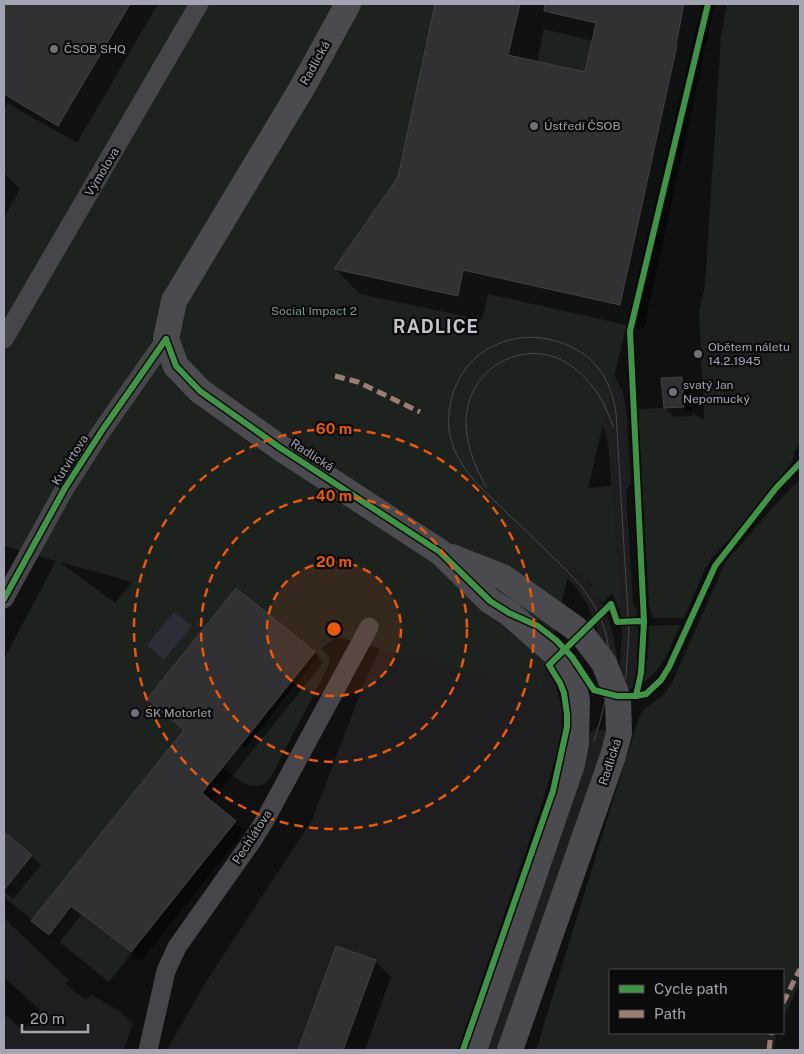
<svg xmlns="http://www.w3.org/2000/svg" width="804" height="1054" viewBox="0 0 804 1054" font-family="'Public Sans',sans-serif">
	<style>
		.built { fill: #1e1d1f }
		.green { fill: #1d221f; fill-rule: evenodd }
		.water { fill: #2a2f37 }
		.shadow { fill: #0007; fill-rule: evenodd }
		.building { fill: #313133; stroke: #404044 }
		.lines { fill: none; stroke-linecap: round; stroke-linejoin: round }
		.street { stroke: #46464a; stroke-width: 19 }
		.secondary { stroke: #4a4a4f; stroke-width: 26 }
		.tram { stroke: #48484c; stroke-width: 1 }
		.quiet { stroke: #9b7d72; stroke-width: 5; stroke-dasharray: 10 5; stroke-linecap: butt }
		.cycleway-casing { stroke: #0b0b0c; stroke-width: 9 }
		.cycleway { stroke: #419447; stroke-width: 6 }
		.ring { fill: none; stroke: #e8590c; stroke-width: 2.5; stroke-dasharray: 9 6 }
		.poi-dot { fill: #6f7079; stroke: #0b0b0c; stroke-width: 2 }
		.labels { text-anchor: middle; stroke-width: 4.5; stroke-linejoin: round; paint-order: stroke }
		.poi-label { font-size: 12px; fill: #a2a4b1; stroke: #0b0b0c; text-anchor: start }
		.street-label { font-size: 12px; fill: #a2a4b1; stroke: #0b0b0c }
		.park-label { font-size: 12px; fill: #7a9b83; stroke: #0b0b0c }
		.district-label { font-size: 18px; font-weight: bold; letter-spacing: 1px; fill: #c3c3cd; stroke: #0b0b0c }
		.centre { fill: #e8590c; stroke: #0b0b0c; stroke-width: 2.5 }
		.ring-label { font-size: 15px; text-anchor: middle; font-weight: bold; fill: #e8590c; stroke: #0b0b0c; stroke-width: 4.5; stroke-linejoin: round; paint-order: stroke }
	</style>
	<rect width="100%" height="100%" fill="#101011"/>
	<g class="built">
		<polygon points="535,325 566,331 578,336 598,351 606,361 613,372 622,391 626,405 631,484 626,490 633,605 637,609 638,629 637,666 633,688 625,690 619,675 622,636 608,443 599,411 588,393 576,380 558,367 539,362 518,363 500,371 492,377 479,396 476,408 477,438 480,454 487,470 505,497 583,576 598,595 608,617 613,636 617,655 617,670 611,658 597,637 599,635 588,606 578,590 560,570 456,471 450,462 442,444 440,421 443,395 447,382 462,358 488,338 509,329"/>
		<polygon points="408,589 546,668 556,687 562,708 562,728 558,749 542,804 458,1050 167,1050 207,980 312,820 364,683"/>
		<polygon points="595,729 608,731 504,1050 480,1050 590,733"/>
		<polygon points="4,918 69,980 65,984 86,1000 92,995 119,1011 133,1023 124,1050 4,1050"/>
	</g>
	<g class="green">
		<path d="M4,4h698l-114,484 24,-2 9,127 -9,-20 -10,10 -11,-18 -20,-21 -31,128 -203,-55 -16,11 9,10 -2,9 -54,104c-2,4 -5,10 -9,12 -13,10 -32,-7 -42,-15l-21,25 34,28 -127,161 -105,-85v-238l52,-98 -51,-15 -1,3zM60,562l72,20 -17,21zM315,652l4,3 -74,93 -3,-3z"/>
		<polygon points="727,4 800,4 800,445 795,450 793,461 733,535 711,559 704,571 684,618 653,618 649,604 638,409 684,407 704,420 699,311 705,285 721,36"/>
		<polygon points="800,479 800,982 783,1019 783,970 610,970 610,1033 776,1033 774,1050 536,1050 638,720 642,711 663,695 672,683 725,563 775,505"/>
		<path d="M680,625c-9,22 -17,44 -36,57l4,-29 1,-27z"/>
	</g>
	<polygon class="water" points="174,612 192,626 164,660 147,645"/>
	<g class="shadow">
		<polygon points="4,4 158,4 77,143 7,103 4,109"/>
		<path d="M437,4h278l-71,325 -156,-35 -6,26 -122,-26 -25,-25 64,-92zM544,29l49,12 -8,33 -48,-12z"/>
		<polygon points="4,173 20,189 4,218"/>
		<polygon points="681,378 690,387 693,416 674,417 665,408"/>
		<polygon points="314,653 324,662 211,802 245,831 141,961 81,915 59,943 33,921 185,731 148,699"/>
		<polygon points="4,833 41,865 13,899 4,891"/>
		<polygon points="337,947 375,961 391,977 365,1050 299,1050"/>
		<polygon points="4,977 40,1010 23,1030 5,1015 4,1016"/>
	</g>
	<g class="building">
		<polygon points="4,4 130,4 58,126 4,94"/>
		<polygon points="435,4 520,4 508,55 585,72 596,23 544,11 545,4 684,4 676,44 677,45 620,305 463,270 458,296 334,269 398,177"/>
		<polygon points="682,377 684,407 664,408 661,378"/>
		<polygon points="236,588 315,652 202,793 236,821 131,952 71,906 49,935 31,921 184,730 147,699"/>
		<polygon points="4,832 32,855 4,890"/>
		<polygon points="336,946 376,960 343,1050 298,1050"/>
	</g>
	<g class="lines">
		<g class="street">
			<polyline points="4,339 199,4"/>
			<polyline points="4,599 65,488 103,429 166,339"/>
			<polyline points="148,1050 166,971 177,947 252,841 265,820 369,627"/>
		</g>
		<g class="secondary">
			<polyline points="348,4 302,88 174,301 166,339 176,366 200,391 279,447 440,552 490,601 509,613 558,656 571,676 577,700 576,743 572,764 474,1050"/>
			<polyline points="452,557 503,577 575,628 585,638 604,663 618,698 619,733 613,756 510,1050"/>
		</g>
		<g class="tram">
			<path d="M486,487c-11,-20 -20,-42 -20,-65 0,-52 56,-86 101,-59 23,14 38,38 46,64"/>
			<path d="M594,741c21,-65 27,-114 -24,-167 -21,-21 -41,-41 -63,-61 -17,-17 -36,-32 -48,-54 -11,-19 -13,-41 -7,-62 14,-52 69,-72 115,-52 8,4 17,8 23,14 16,15 23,33 26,54l13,219 -3,44 -14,48"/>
		</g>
		<g class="quiet">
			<polyline points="335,376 358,382 420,412"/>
			<polyline points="783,1003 800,969"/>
			<polyline points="769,1050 771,1033"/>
		</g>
		<g class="cycleway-casing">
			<g id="cycleway">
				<polyline points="166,339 176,366 200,391 279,447 440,552 490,601 509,613 538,626 556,640 572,657 594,690 617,696 636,696 646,694 661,680 669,667 715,566 776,488 800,463"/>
				<polyline points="4,599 65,488 103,429 166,339"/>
				<polyline points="636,696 641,673 644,622 630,331 708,4"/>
				<polyline points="463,1050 553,791 567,727 567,714 564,693 560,683 549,665 611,604 617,622 638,621 644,622"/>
			</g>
		</g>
		<use href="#cycleway" class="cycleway"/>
	</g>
	<circle cx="334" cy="629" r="67" fill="#e8590c" fill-opacity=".12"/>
	<g class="ring">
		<circle cx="334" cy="629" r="67"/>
		<circle cx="334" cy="629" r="133"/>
		<circle cx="334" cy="629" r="200"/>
	</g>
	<g class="poi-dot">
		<circle cx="54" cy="49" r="5"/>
		<circle cx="534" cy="126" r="5"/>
		<circle cx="698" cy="354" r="5"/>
		<circle cx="673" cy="392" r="5"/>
		<circle cx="135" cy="713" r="5"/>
	</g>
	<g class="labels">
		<g class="poi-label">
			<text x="64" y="53">ČSOB SHQ</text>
			<text x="544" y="130">Ústředí ČSOB</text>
			<text x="708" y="351">Obětem náletu<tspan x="708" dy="14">14.2.1945</tspan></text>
			<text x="683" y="389">svatý Jan<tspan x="683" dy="14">Nepomucký</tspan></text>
			<text x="145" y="717">SK Motorlet</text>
		</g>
		<g class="street-label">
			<text transform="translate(315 63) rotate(-61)" y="4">Radlická</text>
			<text transform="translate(102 172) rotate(-59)" y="4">Výmolova</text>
			<text transform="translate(312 455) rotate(33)" y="4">Radlická</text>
			<text transform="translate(70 460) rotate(-58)" y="4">Kutvirtova</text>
			<text transform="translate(610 762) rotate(-72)" y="4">Radlická</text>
			<text transform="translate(252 837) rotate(-57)" y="4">Pechlátova</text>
		</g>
		<g class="park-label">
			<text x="314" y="315">Social Impact 2</text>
		</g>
		<g class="district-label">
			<text x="436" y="333">RADLICE</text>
		</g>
	</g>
	<circle cx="334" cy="629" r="8" class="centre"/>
	<g class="ring-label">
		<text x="334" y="434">60 m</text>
		<text x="334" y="501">40 m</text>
		<text x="334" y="567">20 m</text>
	</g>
	<rect width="804" height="1054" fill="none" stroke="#a2a4b1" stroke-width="10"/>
	<rect x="609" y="969" width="175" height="65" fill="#0b0b0c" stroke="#47484e"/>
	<rect x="619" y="985" width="25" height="8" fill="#419447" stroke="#47484e"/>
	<text x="654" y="994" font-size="15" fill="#a2a4b1">Cycle path</text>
	<rect x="619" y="1010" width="25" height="8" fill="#9b7d72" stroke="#47484e"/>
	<text x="654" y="1019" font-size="15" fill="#a2a4b1">Path</text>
	<path d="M22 1024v8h66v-8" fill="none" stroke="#a2a4b1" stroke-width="2.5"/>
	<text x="30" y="1024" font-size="15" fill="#a2a4b1" stroke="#0b0b0c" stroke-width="4" paint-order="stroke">20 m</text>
</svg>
